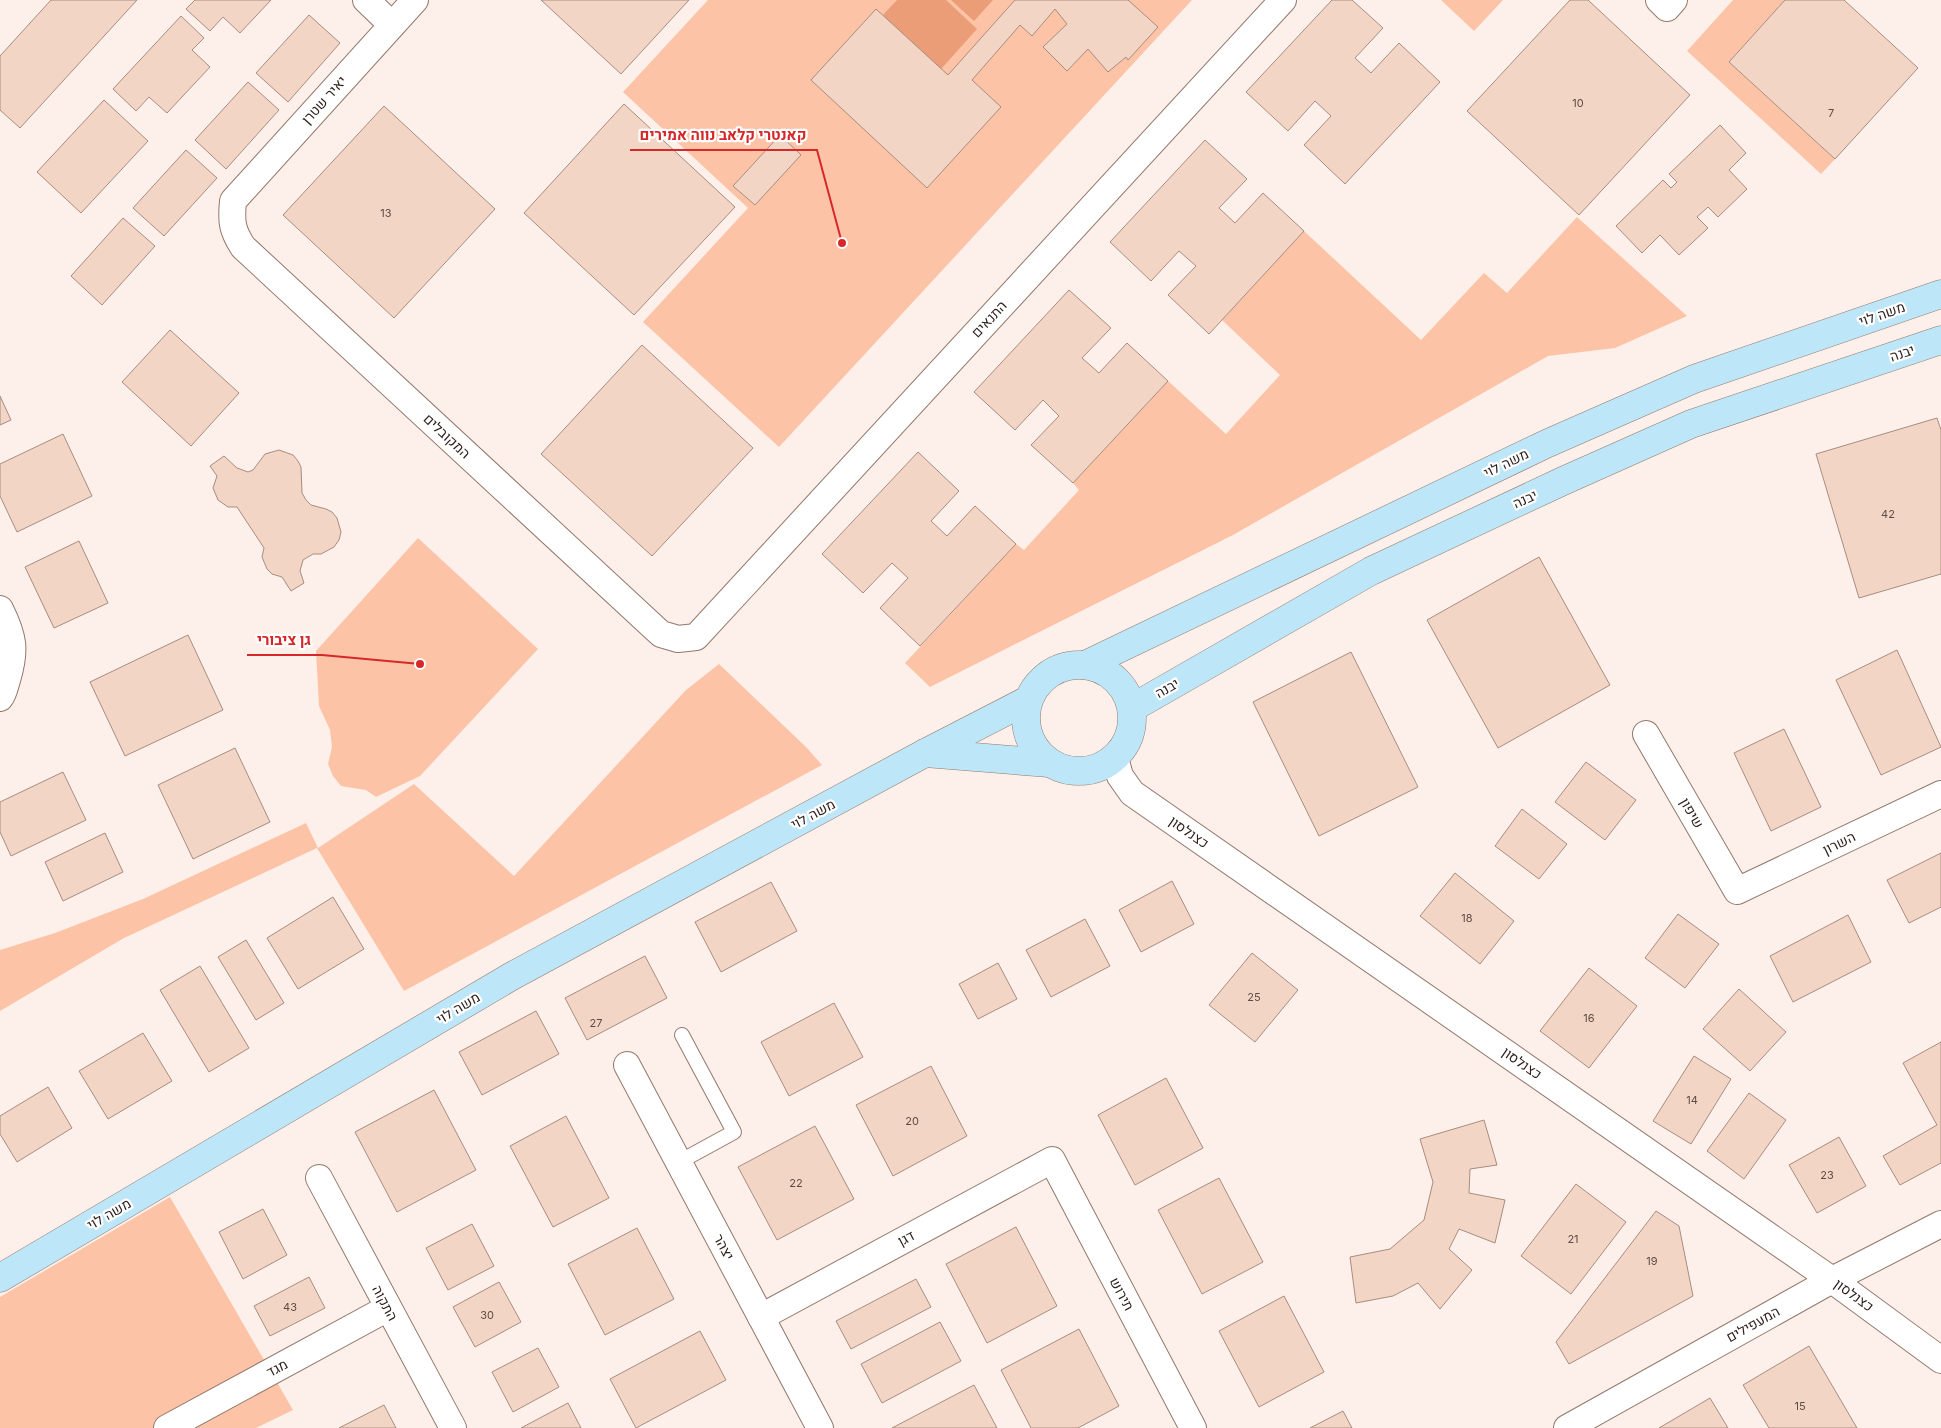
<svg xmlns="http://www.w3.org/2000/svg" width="1941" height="1428" viewBox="0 0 1941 1428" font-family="Inter,Heebo,sans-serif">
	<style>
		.green { fill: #fdc3a7 }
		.water { fill: #ea9d77 }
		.building { fill: #f3d5c6; stroke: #a88c7e }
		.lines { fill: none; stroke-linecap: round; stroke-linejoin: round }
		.lane-casing { stroke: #93786b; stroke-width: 16 }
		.street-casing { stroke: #93786b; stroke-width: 28 }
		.secondary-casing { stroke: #93786b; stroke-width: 29 }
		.lane { stroke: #fff; stroke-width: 14 }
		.street { stroke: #fff; stroke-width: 26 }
		.secondary { stroke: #bde6f9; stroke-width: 28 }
		.labels { text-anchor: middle; stroke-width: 4.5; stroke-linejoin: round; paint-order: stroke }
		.number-label { font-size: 11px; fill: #5c4c45 }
		.street-label { font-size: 14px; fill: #2a1f1a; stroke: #fff }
		.leader { fill: none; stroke: #d62828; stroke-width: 2 }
		.callout-dot { fill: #d62828; stroke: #fff; stroke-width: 2 }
		.callout-label { font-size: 15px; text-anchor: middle; font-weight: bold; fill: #d62828; stroke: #fff; stroke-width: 4.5; stroke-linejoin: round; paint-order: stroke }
	</style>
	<rect width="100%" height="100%" fill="#fdf0ea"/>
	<g class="green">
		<polygon points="708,0 1192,0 779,447 643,322 748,208 623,92"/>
		<polygon points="1441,0 1503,0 1474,31"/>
		<polygon points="1733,0 1785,0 1729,62 1835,159 1821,174 1687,51"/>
		<polygon points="1577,217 1687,316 1615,348 1548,356 1233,535 930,687 905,663 1016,544 1024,550 1079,490 1073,483 1168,381 1226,434 1280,375 1222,320 1304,231 1421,340 1484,273 1507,293"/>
		<polygon points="418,538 538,649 420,776 376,797 366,790 341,786 333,776 328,764 332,747 330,730 319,706 316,651"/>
		<polygon points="719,664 806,747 822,765 404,991 317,848 124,938 0,1011 0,950 55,933 143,899 306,823 318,848 414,784 514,876 686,690"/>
		<polygon points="170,1197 293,1410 256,1428 0,1428 0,1297"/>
	</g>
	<g class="water">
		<polygon points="897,0 946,0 977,29 941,69 883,15"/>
		<polygon points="951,0 993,0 974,21"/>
	</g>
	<g class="building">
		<polygon points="51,0 137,0 20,128 0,110 0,56"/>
		<polygon points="195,0 271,0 240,33 223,17 210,31 186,9"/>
		<polygon points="541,0 689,0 621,74"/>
		<polygon points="1015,0 1128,0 1158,27 1128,60 1126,57 1108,72 1088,49 1067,71 1043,47 1067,24 1055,9 1032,36 1020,25 972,80 1001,107 927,188 811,80 876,9 948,75"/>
		<polygon points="1332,0 1352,0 1383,28 1355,58 1371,73 1399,43 1440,82 1345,184 1304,145 1331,116 1315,101 1288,131 1246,92"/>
		<polygon points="1570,0 1588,0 1690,95 1579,215 1467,111"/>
		<polygon points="1785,0 1844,0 1918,68 1835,159 1729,62"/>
		<polygon points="309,15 340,43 288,102 256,73"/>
		<polygon points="181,16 204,38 192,50 210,67 167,113 149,97 136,111 113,89"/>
		<polygon points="248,82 279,110 226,169 195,140"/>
		<polygon points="104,100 148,141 81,213 37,172"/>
		<polygon points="624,104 735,207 634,315 524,213"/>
		<polygon points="384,106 495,209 394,318 283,215"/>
		<polygon points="1720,125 1746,153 1729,170 1747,189 1718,217 1708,207 1697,217 1708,228 1679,255 1660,235 1642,253 1616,226 1663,180 1671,188 1677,182 1669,174"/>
		<polygon points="780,135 801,155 755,205 733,186"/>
		<polygon points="1205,140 1247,179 1219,208 1235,223 1263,193 1304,231 1209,334 1168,295 1196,266 1179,251 1151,281 1110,242"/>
		<polygon points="186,150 217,178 164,236 133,208"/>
		<polygon points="123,218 155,246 102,305 71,276"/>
		<polygon points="1069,290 1111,328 1082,358 1099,373 1127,343 1168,381 1073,483 1031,445 1059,416 1043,400 1015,430 974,392"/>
		<polygon points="170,330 239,393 191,446 122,382"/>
		<polygon points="642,345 753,448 652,556 541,454"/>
		<polygon points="0,396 11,420 0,425"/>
		<polygon points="1937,418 1941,430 1941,574 1859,598 1816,454"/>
		<polygon points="63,434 92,496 17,532 0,496 0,464"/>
		<polygon points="279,450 293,455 298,461 301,467 302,493 306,500 311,505 326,509 332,512 337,518 341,532 339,540 334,547 321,554 313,554 303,560 300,571 304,583 291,591 282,577 272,574 267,569 262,557 264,548 237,507 228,507 218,500 213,488 217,476 210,466 224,456 237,468 248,472 253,470 265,454"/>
		<polygon points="918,452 959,491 931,521 947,536 975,506 1016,544 920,646 880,608 908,578 892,563 863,593 822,554"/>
		<polygon points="79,541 108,603 54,628 25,567"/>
		<polygon points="1539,557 1610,685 1498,748 1427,620"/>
		<polygon points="188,635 223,710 125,756 90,682"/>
		<polygon points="1897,650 1941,747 1881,775 1836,680"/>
		<polygon points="1351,652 1418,787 1319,836 1253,702"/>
		<polygon points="1784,729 1821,807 1771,831 1734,753"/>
		<polygon points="235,748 270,822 193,859 158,785"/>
		<polygon points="1586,762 1636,800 1605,840 1555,802"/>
		<polygon points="63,772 86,820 11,856 0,832 0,802"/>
		<polygon points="1522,809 1567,844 1539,879 1495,846"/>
		<polygon points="105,833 123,872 63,901 45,862"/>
		<polygon points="1941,853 1941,907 1909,923 1887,880"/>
		<polygon points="1455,873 1514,921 1480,964 1420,916"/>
		<polygon points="1172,881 1194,924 1141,952 1119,910"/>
		<polygon points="771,882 797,931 721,972 695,922"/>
		<polygon points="333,897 364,949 298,989 267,938"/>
		<polygon points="1678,914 1719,944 1685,988 1645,958"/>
		<polygon points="1848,915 1871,962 1793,1002 1770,956"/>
		<polygon points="1085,919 1110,966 1051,997 1026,950"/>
		<polygon points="246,940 284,1003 256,1020 218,957"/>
		<polygon points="1252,953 1298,990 1255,1042 1209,1005"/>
		<polygon points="645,956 667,998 587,1040 565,998"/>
		<polygon points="998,963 1017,999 978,1019 959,984"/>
		<polygon points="200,966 249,1048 209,1072 160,990"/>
		<polygon points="1589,968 1637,1006 1589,1068 1540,1031"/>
		<polygon points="1739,989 1786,1032 1750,1071 1703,1029"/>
		<polygon points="834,1003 863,1057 789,1096 761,1042"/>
		<polygon points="536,1011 559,1054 482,1095 459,1052"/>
		<polygon points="143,1033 172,1081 108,1119 79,1071"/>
		<polygon points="1941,1042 1941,1163 1900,1185 1883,1156 1937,1125 1903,1063"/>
		<polygon points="1694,1056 1731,1079 1691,1144 1653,1121"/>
		<polygon points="931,1066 967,1136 893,1176 856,1105"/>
		<polygon points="1166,1078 1203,1148 1135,1185 1098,1115"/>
		<polygon points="48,1087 72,1128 17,1162 0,1134 0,1116"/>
		<polygon points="434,1090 476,1170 397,1212 355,1132"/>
		<polygon points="1749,1093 1786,1120 1744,1179 1707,1151"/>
		<polygon points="566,1116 609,1198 553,1227 510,1146"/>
		<polygon points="1484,1120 1497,1165 1470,1169 1469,1193 1505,1200 1495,1243 1459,1229 1449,1249 1472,1270 1440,1309 1418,1283 1393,1296 1356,1303 1350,1257 1390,1249 1424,1220 1433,1182 1420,1139"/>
		<polygon points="815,1126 854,1199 777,1240 738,1167"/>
		<polygon points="1839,1137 1866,1186 1817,1213 1789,1165"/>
		<polygon points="1219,1178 1263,1262 1202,1294 1158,1210"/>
		<polygon points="1576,1184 1626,1222 1571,1294 1521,1256"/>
		<polygon points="263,1209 287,1255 243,1279 219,1232"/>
		<polygon points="1656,1211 1679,1226 1693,1296 1569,1364 1556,1342"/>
		<polygon points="472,1224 494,1266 448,1290 426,1248"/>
		<polygon points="1016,1227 1057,1306 987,1343 946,1264"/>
		<polygon points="637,1228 674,1299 605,1335 568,1264"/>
		<polygon points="309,1277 325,1308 270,1336 254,1306"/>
		<polygon points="916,1279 931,1307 851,1349 836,1321"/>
		<polygon points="499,1282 521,1322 475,1347 453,1307"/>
		<polygon points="1284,1296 1324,1372 1259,1407 1219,1331"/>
		<polygon points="940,1322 961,1361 882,1403 861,1364"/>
		<polygon points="1079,1329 1119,1406 1078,1428 1031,1428 1001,1370"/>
		<polygon points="700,1331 726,1380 636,1428 610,1379"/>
		<polygon points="1809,1346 1857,1428 1769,1428 1743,1385"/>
		<polygon points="538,1348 559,1387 513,1412 492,1372"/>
		<polygon points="974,1385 997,1428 892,1428"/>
		<polygon points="1710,1398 1728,1428 1659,1428"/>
		<polygon points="568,1403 581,1428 521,1428"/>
		<polygon points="384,1405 396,1428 339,1428"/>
		<polygon points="1343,1411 1352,1428 1310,1428"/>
	</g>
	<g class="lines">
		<g class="lane-casing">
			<polyline id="lane" points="679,1162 734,1132 682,1035"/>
		</g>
		<g class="street-casing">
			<g id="street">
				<polyline points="366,0 392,25"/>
				<path d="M415,0l-182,201c-2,21 -1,29 10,46l418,387 17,5 18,-2 587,-637"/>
				<polyline points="1659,0 1667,8 1674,0"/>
				<path d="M0,609c14,28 16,41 7,71 -2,6 -3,13 -7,18"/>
				<polyline points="1646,734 1737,891 1941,794"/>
				<polyline points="1115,758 1120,776 1132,793 1832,1280 1941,1360"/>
				<polyline points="627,1065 820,1428"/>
				<polyline points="319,1178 453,1428"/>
				<polyline points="761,1317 1052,1160 1193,1428"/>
				<polyline points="167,1428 388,1308"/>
				<polyline points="1567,1428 1832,1280 1941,1224"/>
			</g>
		</g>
		<g class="secondary-casing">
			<g id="secondary">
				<circle cx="1079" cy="718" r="53"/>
				<polyline points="1085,665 1546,444 1694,379 1941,294"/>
				<polyline points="1132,708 1371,571 1563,481 1691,424 1941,340"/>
				<polyline points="925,753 1049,763"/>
				<polyline points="0,1278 512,976 925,753 1028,700"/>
			</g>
		</g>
		<use href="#lane" class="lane"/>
		<use href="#street" class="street"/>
		<use href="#secondary" class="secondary"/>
	</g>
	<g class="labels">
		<g class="number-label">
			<text x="1578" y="107">10</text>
			<text x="1831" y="117">7</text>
			<text x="386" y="217">13</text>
			<text x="1888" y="518">42</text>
			<text x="1467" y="922">18</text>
			<text x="1254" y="1001">25</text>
			<text x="1589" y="1022">16</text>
			<text x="596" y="1027">27</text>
			<text x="1692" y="1104">14</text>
			<text x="912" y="1125">20</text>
			<text x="1827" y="1179">23</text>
			<text x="796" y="1187">22</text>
			<text x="1573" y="1243">21</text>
			<text x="1652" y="1265">19</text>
			<text x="290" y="1311">43</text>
			<text x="487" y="1319">30</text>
			<text x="1800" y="1410">15</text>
		</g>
		<g class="street-label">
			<text transform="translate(324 100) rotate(-48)" y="5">יאיר שטרן</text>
			<text transform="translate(1882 314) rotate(-19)" y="5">משה לוי</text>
			<text transform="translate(989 319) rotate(-47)" y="5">התנאים</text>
			<text transform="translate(1902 353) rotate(-19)" y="5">יבנה</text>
			<text transform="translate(447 436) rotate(43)" y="5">המקובלים</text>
			<text transform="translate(1506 463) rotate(-26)" y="5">משה לוי</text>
			<text transform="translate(1525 499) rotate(-25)" y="5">יבנה</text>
			<text transform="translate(1167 688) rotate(-30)" y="5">יבנה</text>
			<text transform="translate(1692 813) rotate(60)" y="5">שיפון</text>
			<text transform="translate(813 814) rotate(-28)" y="5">משה לוי</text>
			<text transform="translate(1189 832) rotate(35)" y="5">כצנלסון</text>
			<text transform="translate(1839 843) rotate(-26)" y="5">השרון</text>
			<text transform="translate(458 1008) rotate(-31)" y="5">משה לוי</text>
			<text transform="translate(1522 1063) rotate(35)" y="5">כצנלסון</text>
			<text transform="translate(109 1214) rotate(-30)" y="5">משה לוי</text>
			<text transform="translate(906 1238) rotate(-28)" y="5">דגן</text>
			<text transform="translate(724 1247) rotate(62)" y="5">יצהר</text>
			<text transform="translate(1122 1294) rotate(62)" y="5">תירוש</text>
			<text transform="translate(1854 1295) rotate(36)" y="5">כצנלסון</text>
			<text transform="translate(385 1303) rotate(62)" y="5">התקוה</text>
			<text transform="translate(1753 1324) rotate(-29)" y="5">המעפילים</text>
			<text transform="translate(277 1368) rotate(-28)" y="5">מגד</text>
		</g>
	</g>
	<path class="leader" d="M842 243L817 150H630M420 664L322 655H247"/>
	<g class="callout-dot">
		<circle cx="842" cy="243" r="5"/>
		<circle cx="420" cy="664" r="5"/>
	</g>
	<g class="callout-label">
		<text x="723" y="140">קאנטרי קלאב נווה אמירים</text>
		<text x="284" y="645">גן ציבורי</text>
	</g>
</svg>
